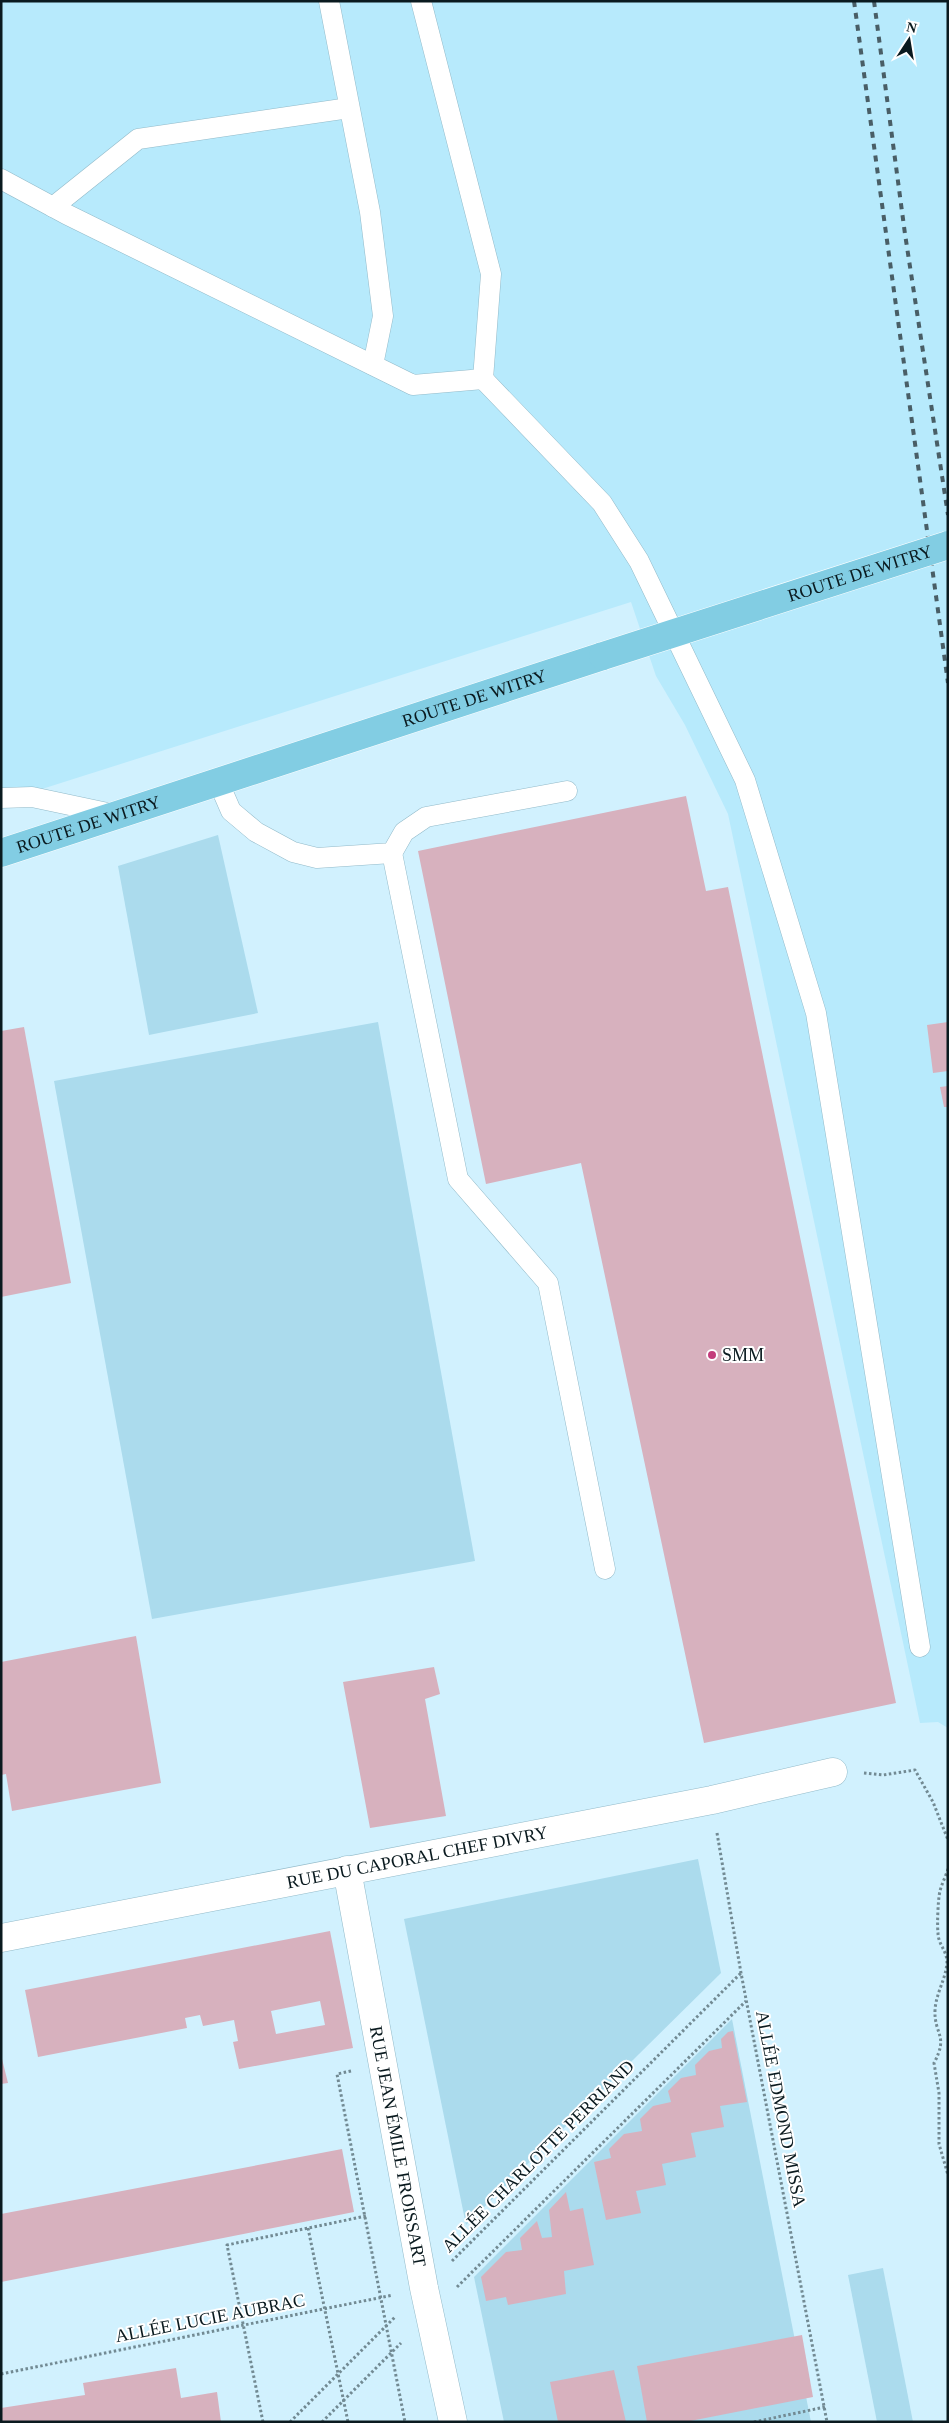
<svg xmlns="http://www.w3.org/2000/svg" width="949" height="2423" viewBox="0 0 949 2423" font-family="'Times New Roman',serif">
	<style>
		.built { fill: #b7eafc }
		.green { fill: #abdbed }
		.building { fill: #d7b1be; fill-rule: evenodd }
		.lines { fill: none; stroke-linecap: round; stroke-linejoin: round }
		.lane-casing { stroke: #92bac9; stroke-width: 21 }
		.street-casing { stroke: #92bac9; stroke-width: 29 }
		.primary-casing { stroke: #fff; stroke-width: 29 }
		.path { stroke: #728a93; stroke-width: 3; stroke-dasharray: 2.5 2.5; stroke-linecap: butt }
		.lane { stroke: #fff; stroke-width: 20 }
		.street { stroke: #fff; stroke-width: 28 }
		.primary { stroke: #82cde3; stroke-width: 28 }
		.rail { stroke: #495e66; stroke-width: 4; stroke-dasharray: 6 6; stroke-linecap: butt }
		.primary-bridge-casing { stroke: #fff; stroke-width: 29; stroke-linecap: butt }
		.primary-bridge { stroke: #82cde3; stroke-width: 28 }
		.poi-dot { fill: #c33c7b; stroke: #fff; stroke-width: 2 }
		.labels { text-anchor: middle; stroke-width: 4; stroke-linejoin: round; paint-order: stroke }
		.street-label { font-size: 18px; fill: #0a1a1f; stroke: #fff }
		.poi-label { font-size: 18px; fill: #0a1a1f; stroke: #fff; text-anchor: start }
	</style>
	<rect width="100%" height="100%" fill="#d1f1fe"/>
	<polygon class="built" points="1,1 948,1 948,1728 938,1722 920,1723 728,814 685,725 656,676 631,602 1,802"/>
	<g class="green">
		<polygon points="218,835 258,1013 149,1035 118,866"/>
		<polygon points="378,1022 475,1561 152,1619 54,1081"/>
		<polygon points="698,1859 721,1973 466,2225 404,1919"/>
		<polygon points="732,2019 811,2422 504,2422 474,2277"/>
		<polygon points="883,2268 913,2422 877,2422 848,2275"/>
	</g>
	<g class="building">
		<polygon points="686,796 706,891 728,887 896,1703 704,1743 581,1163 486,1184 418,851"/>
		<polygon points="948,1022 948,1071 933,1073 927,1025"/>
		<polygon points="24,1027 71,1283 1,1297 1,1031"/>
		<polygon points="948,1086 948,1107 944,1107 940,1087"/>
		<polygon points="136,1636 161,1783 12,1811 6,1774 1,1775 1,1662"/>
		<polygon points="434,1667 440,1694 425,1699 446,1816 370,1828 343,1682"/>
		<path d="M330,1931l23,117 -114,21 -6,-27 5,-1 -4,-21 -31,6 -3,-11 -15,3 2,10 -149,29 -13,-67zM320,2001l5,24 -49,9 -5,-23z"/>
		<polygon points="733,2031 747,2102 720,2106 724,2127 691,2133 696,2157 662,2164 666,2185 636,2191 641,2213 606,2220 594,2162 611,2158 609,2149 624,2134 642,2131 640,2119 653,2106 671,2102 668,2091 681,2078 696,2075 695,2065 709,2051 722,2048 721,2039 728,2032"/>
		<polygon points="1,2055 8,2083 1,2084"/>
		<polygon points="342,2149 354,2212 1,2282 1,2214"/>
		<polygon points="566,2192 570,2211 583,2208 594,2265 564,2271 566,2294 508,2305 506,2297 486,2301 481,2277 506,2252 522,2250 520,2238 537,2221 542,2238 552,2237 549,2210"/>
		<polygon points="802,2335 813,2397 685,2422 647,2422 637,2366"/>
		<polygon points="176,2368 181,2398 217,2392 221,2422 1,2422 1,2408 85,2395 83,2383"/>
		<polygon points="614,2370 626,2422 558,2422 550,2382"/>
	</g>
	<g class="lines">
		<g class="lane-casing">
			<g id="lane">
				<polyline points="329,1 370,212 383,316 373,365"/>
				<polyline points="1,179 66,214 413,385 483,379 491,274 421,1"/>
				<polyline points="53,207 138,139 349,108"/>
				<polyline points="483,379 602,503 639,561 745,780 816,1013 920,1647"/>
				<polyline points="218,781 231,811 256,832 293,852 317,858 392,853 404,832 426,817 567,791"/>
				<polyline points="1,798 32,797 117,815"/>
				<polyline points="392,853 458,1179 548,1283 605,1569"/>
			</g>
		</g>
		<g class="street-casing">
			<g id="street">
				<path id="s1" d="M347,1870l77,418 29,134"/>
				<path id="s2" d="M1,1938l711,-138 121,-28"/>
			</g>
		</g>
		<g class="primary-casing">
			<g id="primary">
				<path id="s3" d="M1,853l602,-197"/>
			</g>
		</g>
		<g class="path">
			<polyline points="864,1773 883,1775 915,1770 933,1802 948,1840"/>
			<polyline points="717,1833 741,1973 827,2422"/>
			<path d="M948,1869c-2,7 -6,14 -8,22 -2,8 -3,33 -2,42 0,11 9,18 9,29 -1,17 -11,31 -12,48 -1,25 14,25 -1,53l5,30v51l9,31"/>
			<polyline points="351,2071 337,2074 405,2422"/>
			<polyline points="308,2228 348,2422"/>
			<polyline points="452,2261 741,1973"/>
			<polyline points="457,2287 746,2001"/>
			<polyline points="1,2374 393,2295"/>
			<polyline points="263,2422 227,2245 366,2216"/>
			<polyline points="290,2422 396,2316"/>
			<polyline points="322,2422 401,2343"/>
			<polyline points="754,2422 825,2407"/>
		</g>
		<use href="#lane" class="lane"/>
		<use href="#street" class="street"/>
		<use href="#primary" class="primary"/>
		<g class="rail">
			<polyline points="854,1 948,683"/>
			<polyline points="874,1 905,234 948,515"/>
		</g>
		<g class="primary-bridge-casing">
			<g id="primary-bridge">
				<path id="s4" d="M603,656l345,-111"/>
			</g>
		</g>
		<use href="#primary-bridge" class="primary-bridge"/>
	</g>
	<circle class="poi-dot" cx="712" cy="1355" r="5"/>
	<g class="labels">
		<g class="street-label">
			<text dy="6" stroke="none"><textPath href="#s4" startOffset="270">ROUTE DE WITRY</textPath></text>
			<text dy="6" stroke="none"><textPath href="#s3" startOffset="498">ROUTE DE WITRY</textPath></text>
			<text dy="6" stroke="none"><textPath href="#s3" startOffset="92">ROUTE DE WITRY</textPath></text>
			<text dy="6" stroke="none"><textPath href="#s2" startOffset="424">RUE DU CAPORAL CHEF DIVRY</textPath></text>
			<text transform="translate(781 2109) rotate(79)" y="6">ALLÉE EDMOND MISSA</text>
			<text dy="6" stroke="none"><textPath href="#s1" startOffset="281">RUE JEAN ÉMILE FROISSART</textPath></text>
			<text transform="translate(538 2156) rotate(-45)" y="6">ALLÉE CHARLOTTE PERRIAND</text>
			<text transform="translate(210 2318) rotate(-11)" y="6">ALLÉE LUCIE AUBRAC</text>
		</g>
		<g class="poi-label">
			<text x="722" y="1361">SMM</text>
		</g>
	</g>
	<rect width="949" height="2423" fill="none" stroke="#0a1a1f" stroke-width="5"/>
	<g transform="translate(909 40) rotate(12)" stroke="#ffffff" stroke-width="4" paint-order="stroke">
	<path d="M0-4L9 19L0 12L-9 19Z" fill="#0a1a1f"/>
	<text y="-8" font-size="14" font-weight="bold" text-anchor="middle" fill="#0a1a1f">N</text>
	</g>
</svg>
